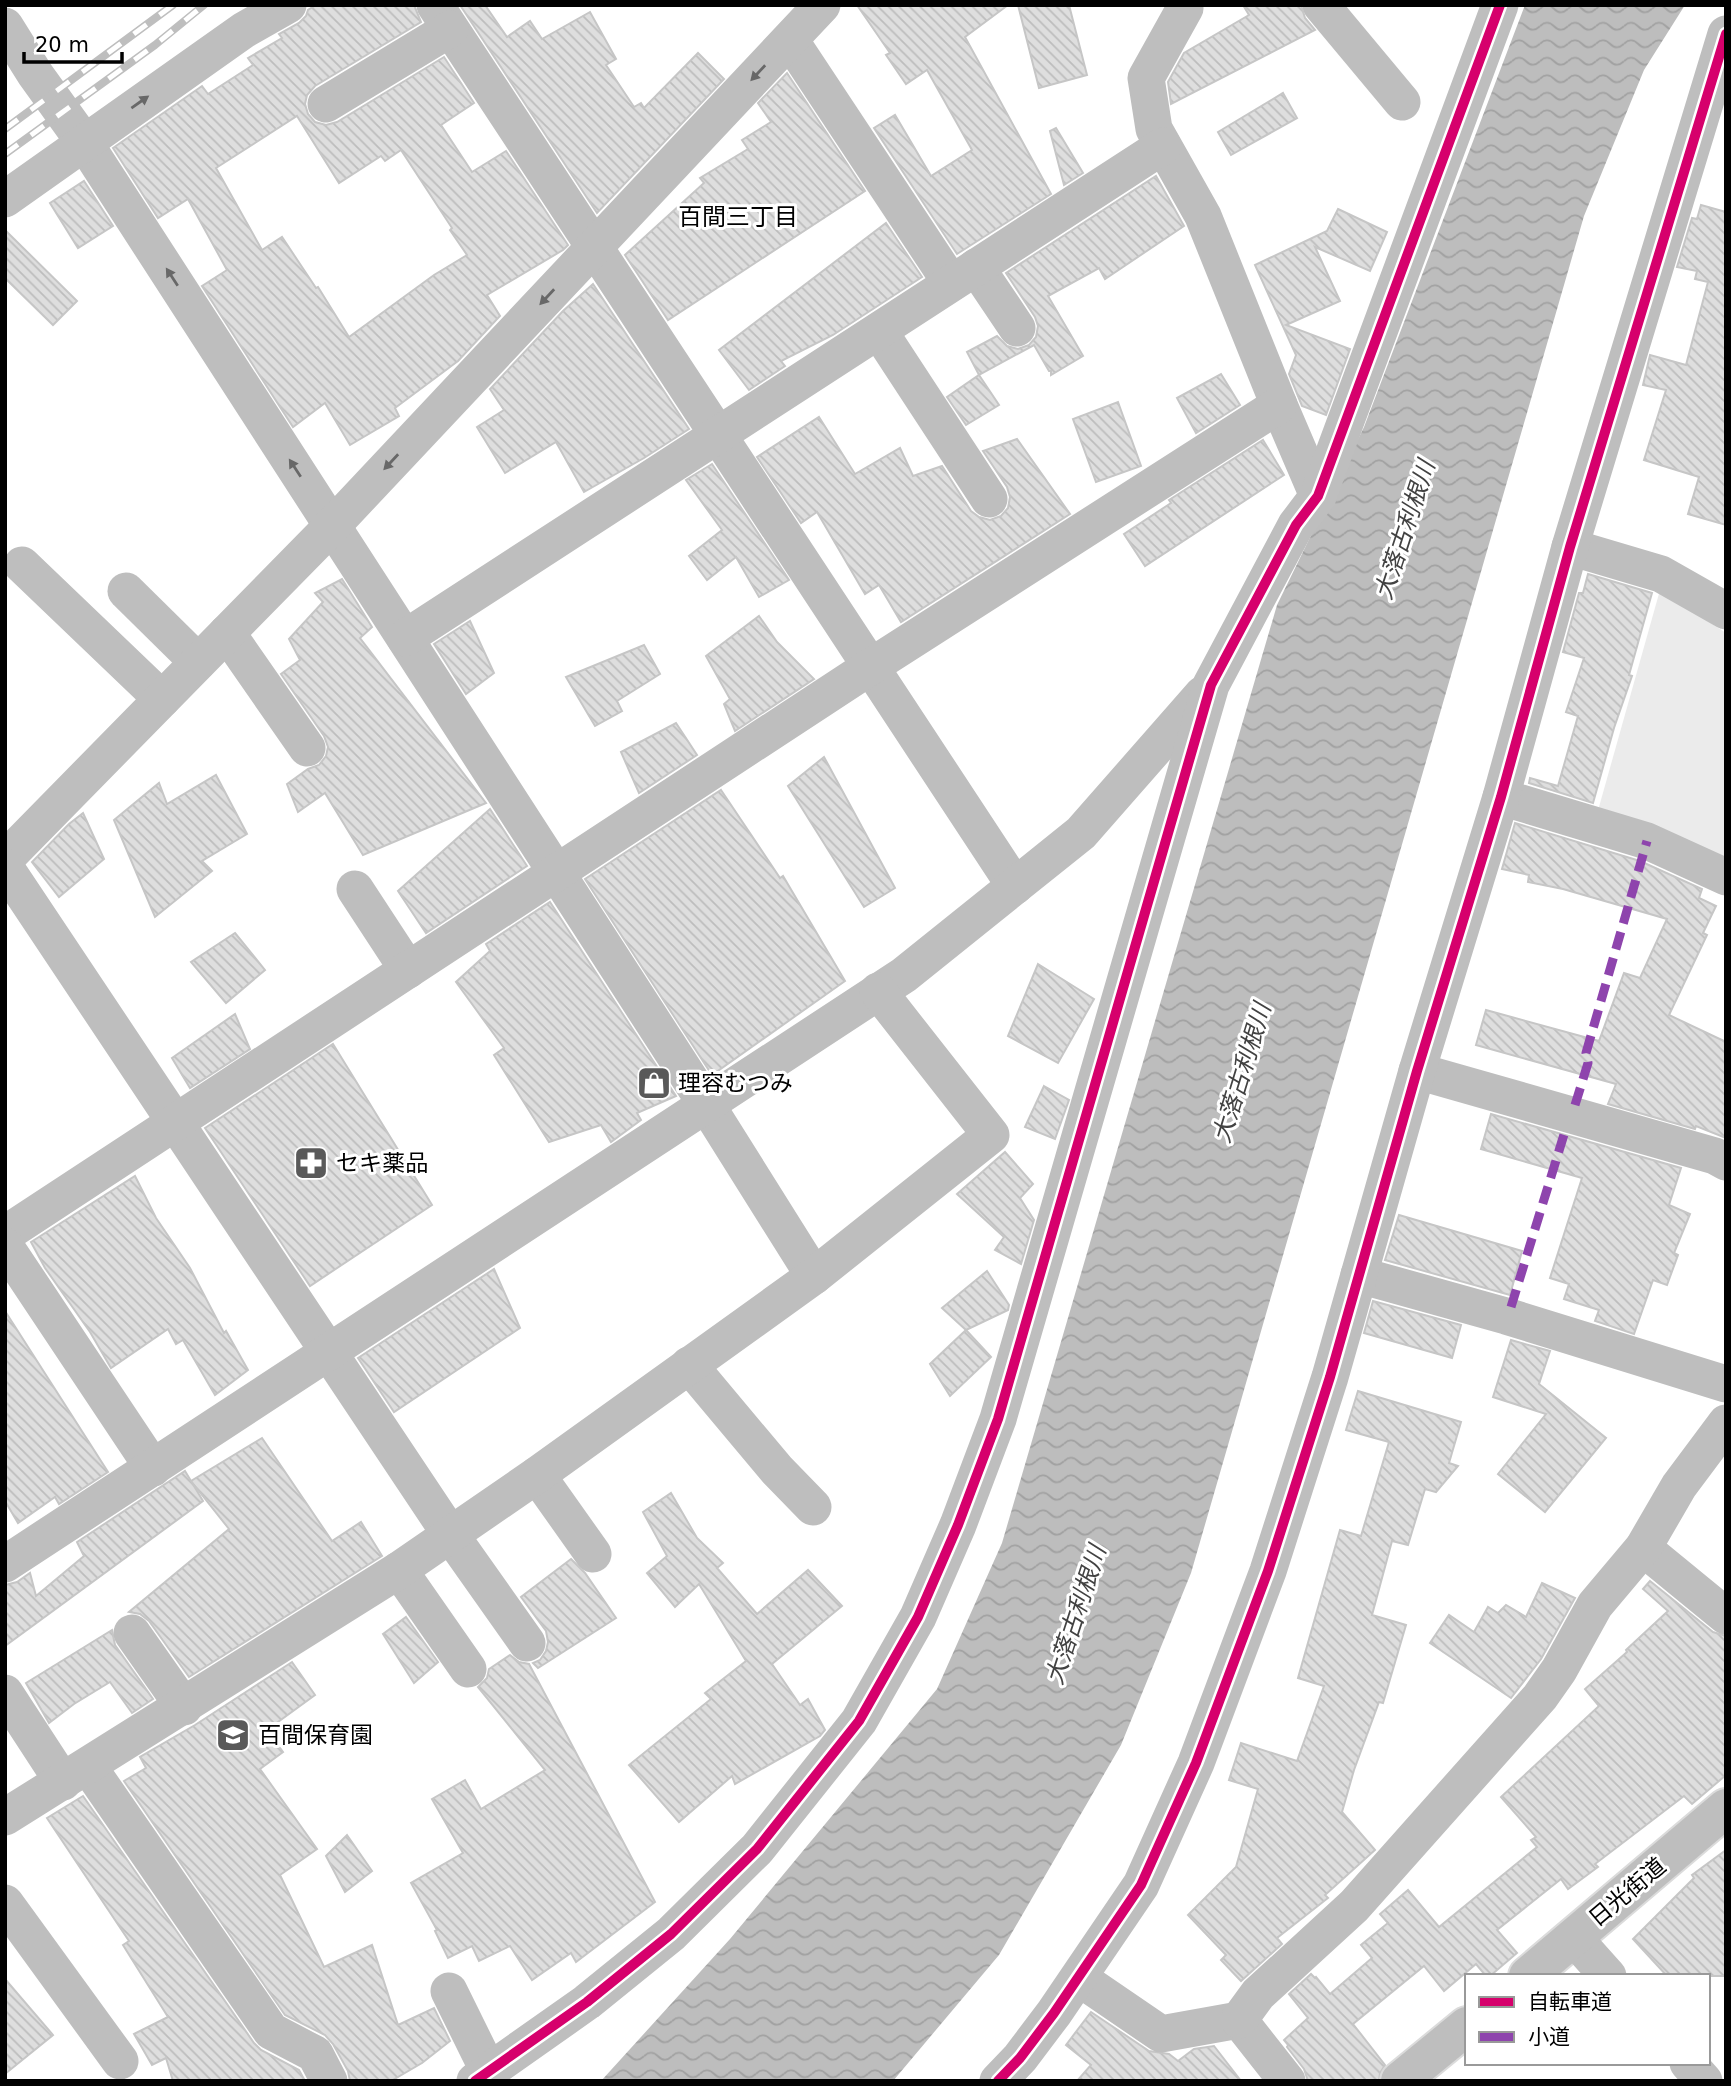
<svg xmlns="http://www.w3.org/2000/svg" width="1731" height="2086" viewBox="0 0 1731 2086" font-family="'DejaVu Sans','Noto Sans JP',sans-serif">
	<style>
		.park { fill: #ebebeb }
		.water { fill: url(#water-waves) }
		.building { fill: url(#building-back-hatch); stroke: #c6c6c6; stroke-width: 2; fill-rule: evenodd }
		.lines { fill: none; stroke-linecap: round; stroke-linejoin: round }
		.major-casing { stroke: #dbdbdb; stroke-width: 42 }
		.minor { stroke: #bebebe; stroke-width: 37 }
		.major { stroke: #bebebe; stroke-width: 38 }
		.rail-casing { stroke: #bebebe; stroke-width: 8 }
		.rail { stroke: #fff; stroke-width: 5; stroke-dasharray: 16; stroke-linecap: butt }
		.quiet { stroke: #8e44ad; stroke-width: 9; stroke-dasharray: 18 9; stroke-linecap: butt }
		.cycleway-casing { stroke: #fff; stroke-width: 15 }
		.cycleway { stroke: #d6006c; stroke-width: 10 }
		.oneway { fill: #686868 }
		.labels { text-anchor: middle; stroke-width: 6; stroke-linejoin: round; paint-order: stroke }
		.poi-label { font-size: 23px; fill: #000; stroke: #fff; text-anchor: start }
		.street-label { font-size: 23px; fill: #000; stroke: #fff }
		.neighbourhood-label { font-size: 24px; fill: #000; stroke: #fff }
		.water-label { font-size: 24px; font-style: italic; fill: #424242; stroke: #fff }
	</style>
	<defs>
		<pattern id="water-waves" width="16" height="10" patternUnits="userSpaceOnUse" patternTransform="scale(1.75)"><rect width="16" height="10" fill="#bdbdbd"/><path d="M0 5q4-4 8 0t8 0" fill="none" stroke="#a1a1a1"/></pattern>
		<pattern id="building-back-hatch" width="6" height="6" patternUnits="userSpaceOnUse" patternTransform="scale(1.75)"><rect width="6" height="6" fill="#dedede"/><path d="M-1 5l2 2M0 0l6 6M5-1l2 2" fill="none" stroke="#bdbdbd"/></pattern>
	</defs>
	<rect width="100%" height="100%" fill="#fff"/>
	<polygon class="park" points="1660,590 1726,633 1726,859 1597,814"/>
	<polygon class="water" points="1525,5 1685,5 1644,70 1584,216 1191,1573 1121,1745 999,1955 893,2081 601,2081 730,1939 937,1689 1002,1543 1277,605 1364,427"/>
	<g class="building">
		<path d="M316,5h98l7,17 -106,64 -8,9 -2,9 3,10 7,8 11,3 11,-3 107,-65 30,46 -33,22 31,47 34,-21 62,94 -5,5 -76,45 13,21 -42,45 -63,47 4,8 -49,29 -25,-42 -32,24 -91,-141 25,-16 -39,-71 -30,19 -45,-70 89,-62 6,8 45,-29 -5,-7 34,-20 -3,-4 20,-11 7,-7 2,-6zM297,116l42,67 42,-27 4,5 16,-11 51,78 -2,2 17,25 -33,20 -85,62 -31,-50 -2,1 -34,-51 -20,13 -46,-82z"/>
		<polygon points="460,5 485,5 507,37 530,21 542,39 590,12 616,59 606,65 634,107 641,103 644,108 698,53 724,79 597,213"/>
		<polygon points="857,5 1008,5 965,37 1051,194 957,254 874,128 895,115 931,176 972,150 927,70 906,84 886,55 890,53"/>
		<polygon points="1018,5 1069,5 1087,75 1039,88"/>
		<polygon points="1243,5 1301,5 1305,18 1315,30 1171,104 1168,82 1184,53 1249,15"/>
		<polygon points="787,73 865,191 668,320 625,255 704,183 700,178 748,149 742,140 771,122 758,103"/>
		<polygon points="1283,93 1297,118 1231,155 1218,132"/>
		<polygon points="1056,128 1083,173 1064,185 1050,131"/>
		<polygon points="1156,176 1184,226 1105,279 1099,268 1048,296 1083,356 1051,375 1051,371 1049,371 1034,345 979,375 967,352 997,336 1007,346 1018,349 1029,345 1036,337 1038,326 1035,317 1006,273"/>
		<polygon points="84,181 113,226 78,248 50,203"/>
		<polygon points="1701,205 1726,212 1726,525 1688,514 1699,477 1644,460 1666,390 1643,385 1650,355 1686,365 1708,282 1695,279 1697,271 1677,267 1692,218 1697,219"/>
		<polygon points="1338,209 1387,232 1370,271 1315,247 1340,301 1286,325 1350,349 1326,415 1302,406 1289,374 1296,355 1255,265 1327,231"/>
		<polygon points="886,223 922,277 833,335 781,361 785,366 749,390 719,350"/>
		<polygon points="5,230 77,301 53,325 5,278"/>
		<polygon points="593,284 689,429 644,458 584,492 556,442 505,473 477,427 504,410 490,389 563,311"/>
		<polygon points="1221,374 1240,405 1196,433 1177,398"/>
		<polygon points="979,375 999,405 966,425 947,397"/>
		<polygon points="1118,402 1141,466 1096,482 1073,419"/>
		<polygon points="819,417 855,474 900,448 913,476 942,466 971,511 979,517 990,520 1001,516 1008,508 1010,497 1007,487 983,451 1017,439 1070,514 901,622 879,585 865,594 817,512 801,523 757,457"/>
		<polygon points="1263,440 1284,475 1145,566 1124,534 1171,503 1169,500"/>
		<polygon points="712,464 789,580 759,597 736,557 707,580 689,556 722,530 686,480"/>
		<polygon points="1588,574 1652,593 1629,675 1632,676 1614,728 1593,803 1529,783 1530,778 1558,786 1578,716 1566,712 1584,658 1563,652 1579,593 1583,593"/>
		<polygon points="342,579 372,627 360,638 486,803 363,855 325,793 298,812 287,784 308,769 319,765 326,756 328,747 324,736 281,674 300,660 289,639 323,602 315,593"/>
		<polygon points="759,616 777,642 814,679 735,731 724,704 730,699 706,656"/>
		<polygon points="470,621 494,673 466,694 434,644"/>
		<polygon points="644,645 660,674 617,701 622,711 595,726 566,677"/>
		<polygon points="676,723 697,755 639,793 621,752"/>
		<polygon points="824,757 895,888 864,907 788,786"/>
		<polygon points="216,775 247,834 202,861 212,871 155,917 114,820 159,783 167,804"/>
		<polygon points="721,790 780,878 783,876 845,981 712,1075 585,879"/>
		<polygon points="490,809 527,866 426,933 398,891"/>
		<polygon points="83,813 104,859 59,897 32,862 69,824"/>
		<polygon points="1515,823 1640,861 1702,889 1699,898 1716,906 1703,933 1707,935 1669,1015 1726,1042 1726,1138 1696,1126 1695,1129 1608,1104 1616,1084 1476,1045 1486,1010 1599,1041 1624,973 1640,978 1667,919 1563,889 1528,882 1529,875 1502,869"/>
		<polygon points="550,902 676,1096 637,1113 641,1120 611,1142 601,1125 549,1142 494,1055 504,1048 456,982 490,951 486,944"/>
		<polygon points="235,933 265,970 226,1003 191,962"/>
		<polygon points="1038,964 1094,999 1058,1063 1008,1036"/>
		<polygon points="235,1014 250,1049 190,1088 172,1058"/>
		<polygon points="333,1044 432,1205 310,1286 205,1128"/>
		<polygon points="1044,1086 1069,1100 1055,1139 1025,1127"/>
		<polygon points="1491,1114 1681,1168 1669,1205 1690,1214 1674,1253 1678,1255 1667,1285 1653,1280 1634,1334 1595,1321 1599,1310 1564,1299 1569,1284 1550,1278 1582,1178 1481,1149"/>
		<polygon points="1005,1152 1033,1184 1020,1198 1034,1220 1021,1264 995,1250 1004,1237 957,1194"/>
		<polygon points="135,1176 156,1218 190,1268 224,1333 226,1331 248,1370 215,1395 183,1340 176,1344 168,1329 111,1368 90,1332 45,1268 31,1242"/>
		<polygon points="1399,1215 1522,1251 1510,1295 1385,1260"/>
		<polygon points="494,1269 520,1328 394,1412 358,1358"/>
		<polygon points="987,1271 1009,1305 1008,1310 966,1330 942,1308"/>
		<polygon points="1373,1301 1461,1325 1452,1358 1364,1333"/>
		<polygon points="5,1311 108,1472 59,1504 55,1497 18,1523 5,1501"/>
		<polygon points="966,1330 991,1357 950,1396 930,1364"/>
		<polygon points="1511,1340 1550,1351 1539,1384 1606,1438 1545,1512 1498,1474 1546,1414 1493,1397"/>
		<polygon points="1358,1391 1461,1422 1449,1463 1458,1466 1436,1492 1425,1489 1408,1545 1392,1541 1372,1615 1406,1625 1383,1703 1379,1702 1354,1770 1342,1812 1375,1850 1325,1895 1328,1898 1277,1938 1282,1944 1241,1981 1221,1960 1226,1955 1188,1915 1236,1867 1258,1789 1229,1780 1241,1743 1297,1761 1324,1686 1298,1678 1340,1530 1361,1536 1389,1442 1346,1430"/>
		<polygon points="262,1438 332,1541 361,1522 382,1556 189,1677 149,1621 140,1614 129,1612 229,1529 191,1481"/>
		<polygon points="185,1471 203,1501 5,1646 5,1585 17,1582 30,1573 36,1596 84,1556 77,1542"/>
		<polygon points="671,1493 697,1538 723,1563 717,1568 757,1614 808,1570 842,1606 772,1664 800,1705 808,1699 825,1730 820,1736 735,1784 732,1776 679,1822 629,1765 711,1699 705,1693 746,1661 699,1584 675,1607 647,1573 667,1556 643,1512"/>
		<polygon points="571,1559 585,1573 616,1618 538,1668 533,1663 540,1660 546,1651 548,1642 546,1631 521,1597"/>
		<polygon points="1650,1581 1713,1632 1726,1636 1726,1775 1692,1804 1684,1796 1595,1864 1598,1867 1568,1889 1561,1879 1497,1930 1517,1953 1490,1976 1486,1976 1476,1964 1444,1991 1424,1966 1353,2024 1385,2065 1380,2073 1379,2081 1308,2081 1304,2069 1287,2047 1288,2045 1284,2040 1308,2018 1289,1994 1311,1974 1315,1978 1316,1977 1330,1994 1372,1958 1361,1945 1388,1923 1380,1914 1408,1890 1439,1927 1537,1847 1531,1840 1536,1837 1501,1797 1599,1706 1585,1689 1627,1652 1626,1650 1668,1611 1643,1589"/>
		<polygon points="1542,1583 1575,1598 1541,1659 1511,1698 1430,1643 1449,1615 1474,1632 1488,1607 1498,1613 1506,1605 1526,1617"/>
		<polygon points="406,1617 438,1662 414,1683 383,1634"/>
		<polygon points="112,1630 115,1645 153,1699 132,1713 110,1682 74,1704 49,1723 26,1683"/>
		<polygon points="510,1655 519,1662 529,1664 655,1902 576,1962 571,1953 532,1980 510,1946 479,1961 472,1946 448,1958 435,1931 437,1930 411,1883 463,1853 432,1799 465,1780 481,1809 545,1770 478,1687 487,1678 489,1669"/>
		<polygon points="292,1662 315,1695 267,1730 283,1752 260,1769 317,1849 280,1875 324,1967 372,1945 398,2025 434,2008 450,2041 422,2063 391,2081 350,2081 348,2071 333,2044 325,2035 285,2015 124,1781 146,1768 140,1757 195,1725"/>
		<polygon points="83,1796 254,2043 261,2050 299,2070 305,2081 173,2081 166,2058 152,2065 134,2034 168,2017 123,1945 129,1941 47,1818"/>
		<polygon points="347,1835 372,1871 345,1892 326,1856"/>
		<polygon points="1726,1850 1726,1976 1667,1976 1633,1939 1694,1878 1692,1875"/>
		<polygon points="5,1979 53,2035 5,2074"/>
		<polygon points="1091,2012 1149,2051 1169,2054 1178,2061 1194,2049 1214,2046 1241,2081 1077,2081 1091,2065 1066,2045"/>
	</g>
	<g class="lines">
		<g class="major-casing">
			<g id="major">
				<polyline points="1528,1976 1726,1808"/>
				<polyline points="1400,2081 1467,2026"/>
			</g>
		</g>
		<g class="minor">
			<polyline points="435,5 1015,886"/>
			<polyline points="1184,5 1185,8 1146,78 1154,129 1203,216 1279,405 1318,496"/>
			<polyline points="1321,5 1402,102"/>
			<polyline points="5,26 35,74 84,142 706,1104 814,1276"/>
			<polyline points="790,40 951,283"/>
			<polyline points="326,104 450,29"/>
			<polyline points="5,199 244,30 288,5"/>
			<polyline points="976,267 1017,328"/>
			<polyline points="879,331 989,499"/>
			<polyline points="1570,547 1661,574 1726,611"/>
			<polyline points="22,565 162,699"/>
			<polyline points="126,591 198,662"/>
			<polyline points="227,633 307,748"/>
			<polyline points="405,638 1163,146"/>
			<polyline points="1501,797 1647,841 1726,877"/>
			<polyline points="5,859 332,526 822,5"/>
			<polyline points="5,867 450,1534 527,1643"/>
			<polyline points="355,889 408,970"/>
			<polyline points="1417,1071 1715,1156 1726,1162"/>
			<polyline points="5,1234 870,667 1279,405"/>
			<polyline points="5,1246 153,1468"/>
			<polyline points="1359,1275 1506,1316 1726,1384"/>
			<polyline points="689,1365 777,1470 813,1507"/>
			<polyline points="537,1475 593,1554"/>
			<polyline points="1643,1548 1726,1616"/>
			<polyline points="5,1564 904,975 1081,833 1203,694"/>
			<polyline points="399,1570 468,1669"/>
			<polyline points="132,1633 184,1707"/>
			<polyline points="5,1693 63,1782"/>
			<polyline points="88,1766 271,2031 315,2054 329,2081"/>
			<polyline points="5,1817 399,1570 537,1475 814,1276 991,1135 878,991"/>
			<polyline points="5,1903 120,2061"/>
			<polyline points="1574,1938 1608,1976"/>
			<polyline points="1079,1978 1161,2034 1239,2020 1287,2081"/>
			<polyline points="449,1991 489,2072"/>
			<polyline points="1239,2020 1258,1994 1354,1906 1540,1697 1559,1670 1595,1605 1643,1548 1679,1486 1726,1423"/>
			<polyline points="1688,2063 1704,2081"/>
			<polyline points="475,2081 587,2002 671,1934 757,1849 859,1721 918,1617 958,1525 998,1419 1211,685 1296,525 1318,496 1500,5"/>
			<polyline points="998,2081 1020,2058 1054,2013 1141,1885 1196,1763 1268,1571 1330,1377 1417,1071 1501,797 1570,547 1726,34"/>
		</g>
		<use href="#major" class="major"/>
		<g class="rail-casing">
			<g id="rail">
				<polyline points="5,129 173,5"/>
				<polyline points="5,154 155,45 204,5"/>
			</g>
		</g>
		<use href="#rail" class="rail"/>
		<g class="quiet">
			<polyline points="1575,1105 1588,1063 1586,1053 1647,841"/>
			<polyline points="1511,1307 1566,1128"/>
		</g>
		<g class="cycleway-casing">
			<g id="cycleway">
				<polyline points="475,2081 587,2002 671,1934 757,1849 859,1721 918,1617 958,1525 998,1419 1211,685 1296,525 1318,496 1500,5"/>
				<polyline points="998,2081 1020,2058 1054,2013 1141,1885 1196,1763 1268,1571 1330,1377 1417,1071 1501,797 1570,547 1726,34"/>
			</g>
		</g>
		<use href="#cycleway" class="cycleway"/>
	</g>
	<defs><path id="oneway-solid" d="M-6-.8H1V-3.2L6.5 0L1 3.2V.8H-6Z" transform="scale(1.75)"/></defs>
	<g class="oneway">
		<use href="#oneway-solid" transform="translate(758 73) rotate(133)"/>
		<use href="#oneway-solid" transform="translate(140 102) rotate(-35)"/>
		<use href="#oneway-solid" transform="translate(172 277) rotate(-123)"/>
		<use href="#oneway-solid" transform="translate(547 297) rotate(133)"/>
		<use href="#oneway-solid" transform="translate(391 462) rotate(133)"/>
		<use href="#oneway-solid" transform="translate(295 468) rotate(-123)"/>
	</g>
	<defs>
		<g id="shop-square" transform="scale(1.75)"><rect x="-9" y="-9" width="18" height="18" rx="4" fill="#595959" stroke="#fff"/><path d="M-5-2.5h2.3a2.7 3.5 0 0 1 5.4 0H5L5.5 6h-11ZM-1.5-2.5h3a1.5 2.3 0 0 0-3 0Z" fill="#fff"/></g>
		<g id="pharmacy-square" transform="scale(1.75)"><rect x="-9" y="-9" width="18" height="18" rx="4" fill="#595959" stroke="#fff"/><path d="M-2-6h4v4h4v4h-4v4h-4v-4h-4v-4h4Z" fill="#fff"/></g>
		<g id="school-square" transform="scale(1.75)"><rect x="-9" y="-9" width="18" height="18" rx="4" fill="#595959" stroke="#fff"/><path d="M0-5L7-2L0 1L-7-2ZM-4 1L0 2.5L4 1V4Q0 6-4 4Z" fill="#fff"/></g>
	</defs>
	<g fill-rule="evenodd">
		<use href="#shop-square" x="654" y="1083"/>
		<use href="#pharmacy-square" x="311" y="1163"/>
		<use href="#school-square" x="233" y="1735"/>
	</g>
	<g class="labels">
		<g class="poi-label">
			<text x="678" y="1091">理容むつみ</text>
			<text x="336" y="1171">セキ薬品</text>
			<text x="258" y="1743">百間保育園</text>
		</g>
		<g class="street-label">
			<text transform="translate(1627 1892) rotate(-40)" y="8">日光街道</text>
		</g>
		<g class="neighbourhood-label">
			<text x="738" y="225">百間三丁目</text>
		</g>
		<g class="water-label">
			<text transform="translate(1405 530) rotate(-72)" y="8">大落古利根川</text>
			<text transform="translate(1242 1073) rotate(-73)" y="8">大落古利根川</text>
			<text transform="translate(1076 1615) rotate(-72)" y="8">大落古利根川</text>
		</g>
	</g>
	<rect width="1731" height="2086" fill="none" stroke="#000000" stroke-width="14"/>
	<rect x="1465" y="1974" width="245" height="91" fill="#ffffff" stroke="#999999" stroke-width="2"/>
	<rect x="1479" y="1997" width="35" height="10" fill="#d6006c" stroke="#999999" stroke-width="2"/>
	<text x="1528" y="2009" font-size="21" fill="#000000">自転車道</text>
	<rect x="1479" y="2032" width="35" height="10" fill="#8e44ad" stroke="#999999" stroke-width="2"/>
	<text x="1528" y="2044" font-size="21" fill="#000000">小道</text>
	<path d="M24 52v10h98v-10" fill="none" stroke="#000000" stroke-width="3.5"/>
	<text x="35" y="52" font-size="21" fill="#000000" stroke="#ffffff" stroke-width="5" paint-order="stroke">20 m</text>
</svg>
